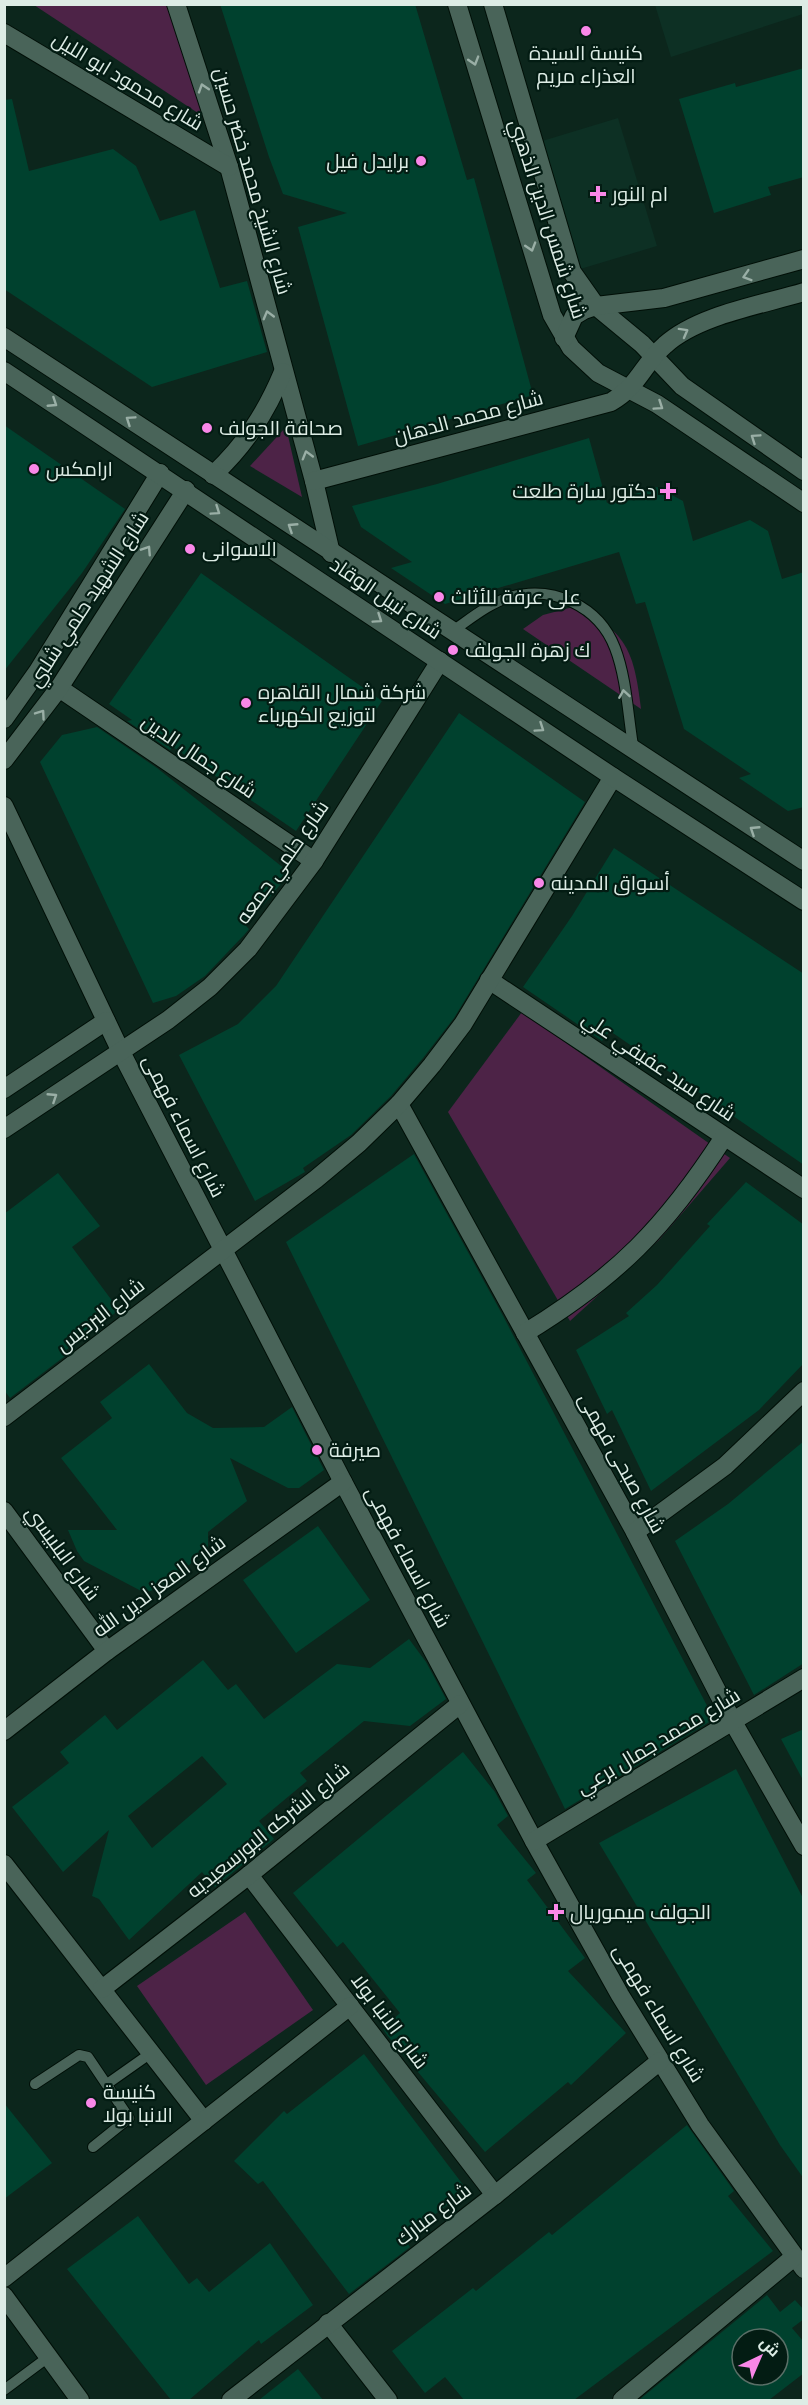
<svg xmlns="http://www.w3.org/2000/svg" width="808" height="2405" viewBox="0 0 808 2405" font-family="Merriweather,Cairo,serif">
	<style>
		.built { fill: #0d3024 }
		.green { fill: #4d2347 }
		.building { fill: #00412e; fill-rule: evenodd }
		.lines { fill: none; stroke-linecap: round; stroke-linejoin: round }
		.lane-casing { stroke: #000f07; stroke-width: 12 }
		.street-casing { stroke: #000f07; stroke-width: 20 }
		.secondary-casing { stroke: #000f07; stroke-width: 20 }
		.lane { stroke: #496459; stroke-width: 10 }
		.street { stroke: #496459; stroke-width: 18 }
		.secondary { stroke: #496459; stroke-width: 18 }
		.oneway { stroke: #9aafa6 }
		.poi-dot { fill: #f987e8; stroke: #031c13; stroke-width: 2 }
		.labels { text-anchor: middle; stroke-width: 4.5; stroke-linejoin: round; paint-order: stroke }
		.poi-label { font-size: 20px; fill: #ddece5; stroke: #031c13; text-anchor: start }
		.street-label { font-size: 20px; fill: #ddece5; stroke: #031c13 }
	</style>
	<rect width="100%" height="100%" fill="#0c261c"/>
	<g class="built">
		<polygon points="655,5 803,5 803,14 671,57"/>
		<polygon points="618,118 657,246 577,270 539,142"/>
	</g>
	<g class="green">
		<polygon points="34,5 167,5 204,117"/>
		<polygon points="286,427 302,497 250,466"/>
		<path d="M573,607c55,23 61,46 68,102l-118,-80 20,-14z"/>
		<polygon points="522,1012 730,1158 659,1240 570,1321 448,1112"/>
		<polygon points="245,1912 313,2010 206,2085 137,1986"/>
	</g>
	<g class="building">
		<polygon points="220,4 415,4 467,180 474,178 533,395 358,446 298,227 347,213 283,194 269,157"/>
		<polygon points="804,68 804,177 768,187 771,195 714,213 679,99 735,83 736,87"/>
		<polygon points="12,99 29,171 113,149 136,166 160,221 195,210 220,288 247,281 267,352 152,387 4,289 4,100"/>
		<polygon points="4,425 125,509 82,573 4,671"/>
		<polygon points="589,438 607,503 657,487 683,501 693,541 750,520 768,531 782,579 804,572 804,807 788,811 739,778 751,774 684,729 645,602 636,604 619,552 445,604 391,568 412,562 361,527 352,506 437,484"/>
		<polygon points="201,573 382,701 296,831 173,747 170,750 127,721 132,720 109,704"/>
		<polygon points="459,713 585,802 454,1018 423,1058 391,1096 351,1135 303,1168 305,1172 255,1201 179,1055 238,1024 276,986"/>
		<polygon points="97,727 157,768 290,873 246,926 249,929 244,935 205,976 176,996 153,1003 40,762 62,735"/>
		<polygon points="614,848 804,974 804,1165 610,1031 602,1041 523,987 572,916"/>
		<polygon points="414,1154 502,1314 714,1719 565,1809 286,1242"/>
		<polygon points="58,1173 100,1226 72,1247 119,1310 62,1353 65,1356 10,1398 4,1390 4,1214"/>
		<polygon points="746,1182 804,1225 804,1363 759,1410 651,1491 612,1410 607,1414 576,1350 629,1316 626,1313 657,1285 710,1226 707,1224"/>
		<polygon points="149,1364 187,1413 213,1428 264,1427 292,1407 324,1470 299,1488 288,1488 230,1458 247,1501 208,1532 208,1550 161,1587 145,1593 84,1561 77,1551 68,1530 117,1530 61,1458 112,1418 100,1402"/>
		<polygon points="804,1441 804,1663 754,1695 675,1541 728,1504"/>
		<polygon points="318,1526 370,1600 296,1653 243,1580"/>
		<path d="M409,1639l17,23 20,37 -36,27 -46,-5 -64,52 7,8 -48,40 15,18 -59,48 -13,-15 -73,68 -30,-41 -7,-3 17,-66 -46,42 -51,-65 57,-44 -9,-11 45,-37 12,15 86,-70 25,30 8,-6 28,35 73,-55 33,4zM202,1756l25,28 -75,64 -24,-32z"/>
		<polygon points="804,1729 804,1782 781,1739"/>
		<polygon points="463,1752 495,1792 508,1816 497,1825 536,1873 527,1880 585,1958 568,1971 626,2033 571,2085 568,2082 485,2152 387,2035 383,2029 400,2013 343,1942 337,1947 293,1893"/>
		<polygon points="736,1769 804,1900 804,2179 780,2145 599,1843"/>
		<polygon points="364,2054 467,2190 404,2238 410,2247 349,2294 263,2181 258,2184 234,2161 284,2111 287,2114"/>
		<polygon points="4,2103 52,2163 4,2199"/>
		<polygon points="687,2125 734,2191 728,2196 773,2251 574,2400 464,2400 445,2377 425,2393 392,2351 473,2288 476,2291 549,2232 552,2235"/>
		<polygon points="138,2216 189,2284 197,2278 209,2292 270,2243 313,2305 261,2344 259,2340 189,2400 171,2400 67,2269"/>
		<path d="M767,2295l13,17 15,-12 9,10v9l-12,9 12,14v31l-35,27h-130zM742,2339h36v36h-36z"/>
		<polygon points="298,2369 323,2400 259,2400"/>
	</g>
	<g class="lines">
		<g class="lane-casing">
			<g id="lane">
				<path d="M451,632c18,-12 38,-29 59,-35 43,-12 89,9 105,51 12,31 13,70 19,104"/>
				<polyline points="35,2084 79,2055 88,2057 129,2118 93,2147"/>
				<polyline points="107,2084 151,2053"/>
				<polyline points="4,2390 47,2358"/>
			</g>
		</g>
		<g class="street-casing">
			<g id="street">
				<polyline points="176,4 229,167 314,481 331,553"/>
				<polyline points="457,4 552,315 571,348 598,373 657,404 804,503"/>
				<polyline points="493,4 572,272 596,306 642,344 682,386 804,471"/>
				<polyline points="4,33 229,167"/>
				<polyline points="564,338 574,316 584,310 596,306 664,298 804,259"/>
				<path d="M213,475c32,-30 53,-62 70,-103"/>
				<path d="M314,481l297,-79c28,-16 32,-38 54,-57 33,-30 96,-40 139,-53"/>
				<polyline points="59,688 314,861"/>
				<polyline points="4,719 38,671 160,473"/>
				<polyline points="4,760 59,688 186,490"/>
				<polyline points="4,806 121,1052 343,1482 534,1841 620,1995 700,2125 804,2269"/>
				<polyline points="489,980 804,1189"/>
				<polyline points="4,1089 106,1021"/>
				<polyline points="399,1104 635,1532 733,1722 804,1846"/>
				<polyline points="4,1129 168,1020 210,987 248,949 314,861 440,661"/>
				<path d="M525,1333c92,-56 141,-106 199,-196"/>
				<polyline points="4,1417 316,1179 359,1143 399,1104 432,1065 463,1024 613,777"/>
				<polyline points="4,1511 107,1651"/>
				<polyline points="635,1532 725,1466 804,1391"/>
				<polyline points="4,1731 107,1651 343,1482"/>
				<polyline points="534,1841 804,1678"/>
				<polyline points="4,1864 204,2121"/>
				<polyline points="249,1875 495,2195"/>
				<polyline points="102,1989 249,1875 460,1704"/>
				<polyline points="4,2278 350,2006"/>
				<polyline points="4,2296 80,2400"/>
				<polyline points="328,2323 388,2400"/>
				<polyline points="231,2400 495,2195 660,2061"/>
				<polyline points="622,2400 794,2257"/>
			</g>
		</g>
		<g class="secondary-casing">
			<g id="secondary">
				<polyline points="4,337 804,861"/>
				<polyline points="4,371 613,777 804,901"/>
			</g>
		</g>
		<use href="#lane" class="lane"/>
		<use href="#street" class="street"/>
		<use href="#secondary" class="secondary"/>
	</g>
	<defs><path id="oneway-chevron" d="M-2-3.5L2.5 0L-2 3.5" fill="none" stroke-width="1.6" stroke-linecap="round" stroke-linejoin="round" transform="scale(1.5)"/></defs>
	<g class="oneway">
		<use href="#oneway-chevron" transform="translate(474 61) rotate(73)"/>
		<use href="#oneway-chevron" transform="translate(203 88) rotate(-108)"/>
		<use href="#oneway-chevron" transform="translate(531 247) rotate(73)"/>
		<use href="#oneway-chevron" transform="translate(747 276) rotate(163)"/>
		<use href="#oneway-chevron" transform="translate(268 315) rotate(-105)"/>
		<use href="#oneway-chevron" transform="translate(684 332) rotate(-29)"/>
		<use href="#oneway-chevron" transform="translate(53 403) rotate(33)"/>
		<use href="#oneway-chevron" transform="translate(659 406) rotate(34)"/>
		<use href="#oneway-chevron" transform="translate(130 420) rotate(-146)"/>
		<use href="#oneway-chevron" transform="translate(755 438) rotate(-146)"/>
		<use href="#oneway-chevron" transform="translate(307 455) rotate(-106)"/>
		<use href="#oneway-chevron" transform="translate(216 511) rotate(34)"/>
		<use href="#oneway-chevron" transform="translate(292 527) rotate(-147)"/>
		<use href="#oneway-chevron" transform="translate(147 550) rotate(-57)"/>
		<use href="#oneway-chevron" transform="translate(378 619) rotate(34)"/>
		<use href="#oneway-chevron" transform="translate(624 694) rotate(-99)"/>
		<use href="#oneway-chevron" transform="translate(41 714) rotate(-55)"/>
		<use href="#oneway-chevron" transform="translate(540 728) rotate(34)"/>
		<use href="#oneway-chevron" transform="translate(754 830) rotate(-147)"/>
		<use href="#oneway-chevron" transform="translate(53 1097) rotate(-33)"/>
	</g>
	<g class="poi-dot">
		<circle cx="586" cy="31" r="6"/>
		<circle cx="421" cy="161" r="6"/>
		<path d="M595 185h6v6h6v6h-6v6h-6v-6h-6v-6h6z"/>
		<circle cx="207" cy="428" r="6"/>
		<circle cx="34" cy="469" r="6"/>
		<path d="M665 482h6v6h6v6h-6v6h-6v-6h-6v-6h6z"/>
		<circle cx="190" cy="549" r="6"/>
		<circle cx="439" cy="597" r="6"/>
		<circle cx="453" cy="650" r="6"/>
		<circle cx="246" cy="703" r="6"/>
		<circle cx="539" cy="883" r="6"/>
		<circle cx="317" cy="1450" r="6"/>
		<path d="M553 1903h6v6h6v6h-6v6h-6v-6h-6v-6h6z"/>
		<circle cx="91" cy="2103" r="6"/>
	</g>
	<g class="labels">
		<g class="poi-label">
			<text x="586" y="60" text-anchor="middle">كنيسة السيدة<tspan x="586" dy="23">العذراء مريم</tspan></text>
			<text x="409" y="168" text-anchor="end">برايدل فيل</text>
			<text x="612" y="201">ام النور</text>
			<text x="219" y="435">صحافة الجولف</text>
			<text x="46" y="476">ارامكس</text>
			<text x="656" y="498" text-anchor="end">دكتور سارة طلعت</text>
			<text x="202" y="556">الاسوانى</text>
			<text x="451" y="604">على عرفة للأثاث</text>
			<text x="465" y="657">ك زهرة الجولف</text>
			<text x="258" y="699">شركة شمال القاهره<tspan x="258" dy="23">لتوزيع الكهرباء</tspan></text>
			<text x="551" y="890">أسواق المدينه</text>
			<text x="329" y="1457">صيرفة</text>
			<text x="570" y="1919">الجولف ميموريال</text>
			<text x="103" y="2099">كنيسة<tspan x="103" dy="23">الانبا بولا</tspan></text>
		</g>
		<g class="street-label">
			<text transform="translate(128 81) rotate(31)" y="7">شارع محمود ابو الليل</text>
			<text transform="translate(253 181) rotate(74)" y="7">شارع الشيخ محمد خضر حسين</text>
			<text transform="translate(548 219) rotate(72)" y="7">شارع شمس الدين الذهبي</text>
			<text transform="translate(468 417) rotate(-15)" y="7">شارع محمد الدهان</text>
			<text transform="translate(386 598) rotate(34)" y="7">شارع نبيل الوقاد</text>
			<text transform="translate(88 599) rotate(-57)" y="7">شارع الشهيد حلمي شلبي</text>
			<text transform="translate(199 756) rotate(34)" y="7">شارع جمال الدين</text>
			<text transform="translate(282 862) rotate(-55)" y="7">شارع حلمي جمعه</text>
			<text transform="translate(659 1066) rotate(34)" y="7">شارع سيد عفيفي علي</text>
			<text transform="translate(184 1126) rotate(63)" y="7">شارع اسماء فهمى</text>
			<text transform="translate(100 1315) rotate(-38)" y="7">شارع البرديس</text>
			<text transform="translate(622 1463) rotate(61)" y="7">شارع صبحى فهمى</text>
			<text transform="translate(63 1553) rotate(54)" y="7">شارع البلبيسي</text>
			<text transform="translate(408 1557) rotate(62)" y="7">شارع اسماء فهمى</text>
			<text transform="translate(159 1586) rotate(-36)" y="7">شارع المعز لدين الله</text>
			<text transform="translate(658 1741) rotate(-31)" y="7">شارع محمد جمال برعي</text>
			<text transform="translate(268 1830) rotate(-39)" y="7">شارع الشركه البورسعيديه</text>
			<text transform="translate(659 2013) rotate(59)" y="7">شارع اسماء فهمى</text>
			<text transform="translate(390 2021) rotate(53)" y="7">شارع الانبا بولا</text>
			<text transform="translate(433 2214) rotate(-37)" y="7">شارع مبارك</text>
		</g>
	</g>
	<rect width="808" height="2405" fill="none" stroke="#ddece5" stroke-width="12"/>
	<g transform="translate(760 2357) rotate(44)"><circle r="28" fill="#031c13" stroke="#5a6f67" stroke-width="1.5"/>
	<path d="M0-4.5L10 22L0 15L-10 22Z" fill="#f987e8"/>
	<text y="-9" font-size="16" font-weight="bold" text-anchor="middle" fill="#ddece5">ش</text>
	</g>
</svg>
